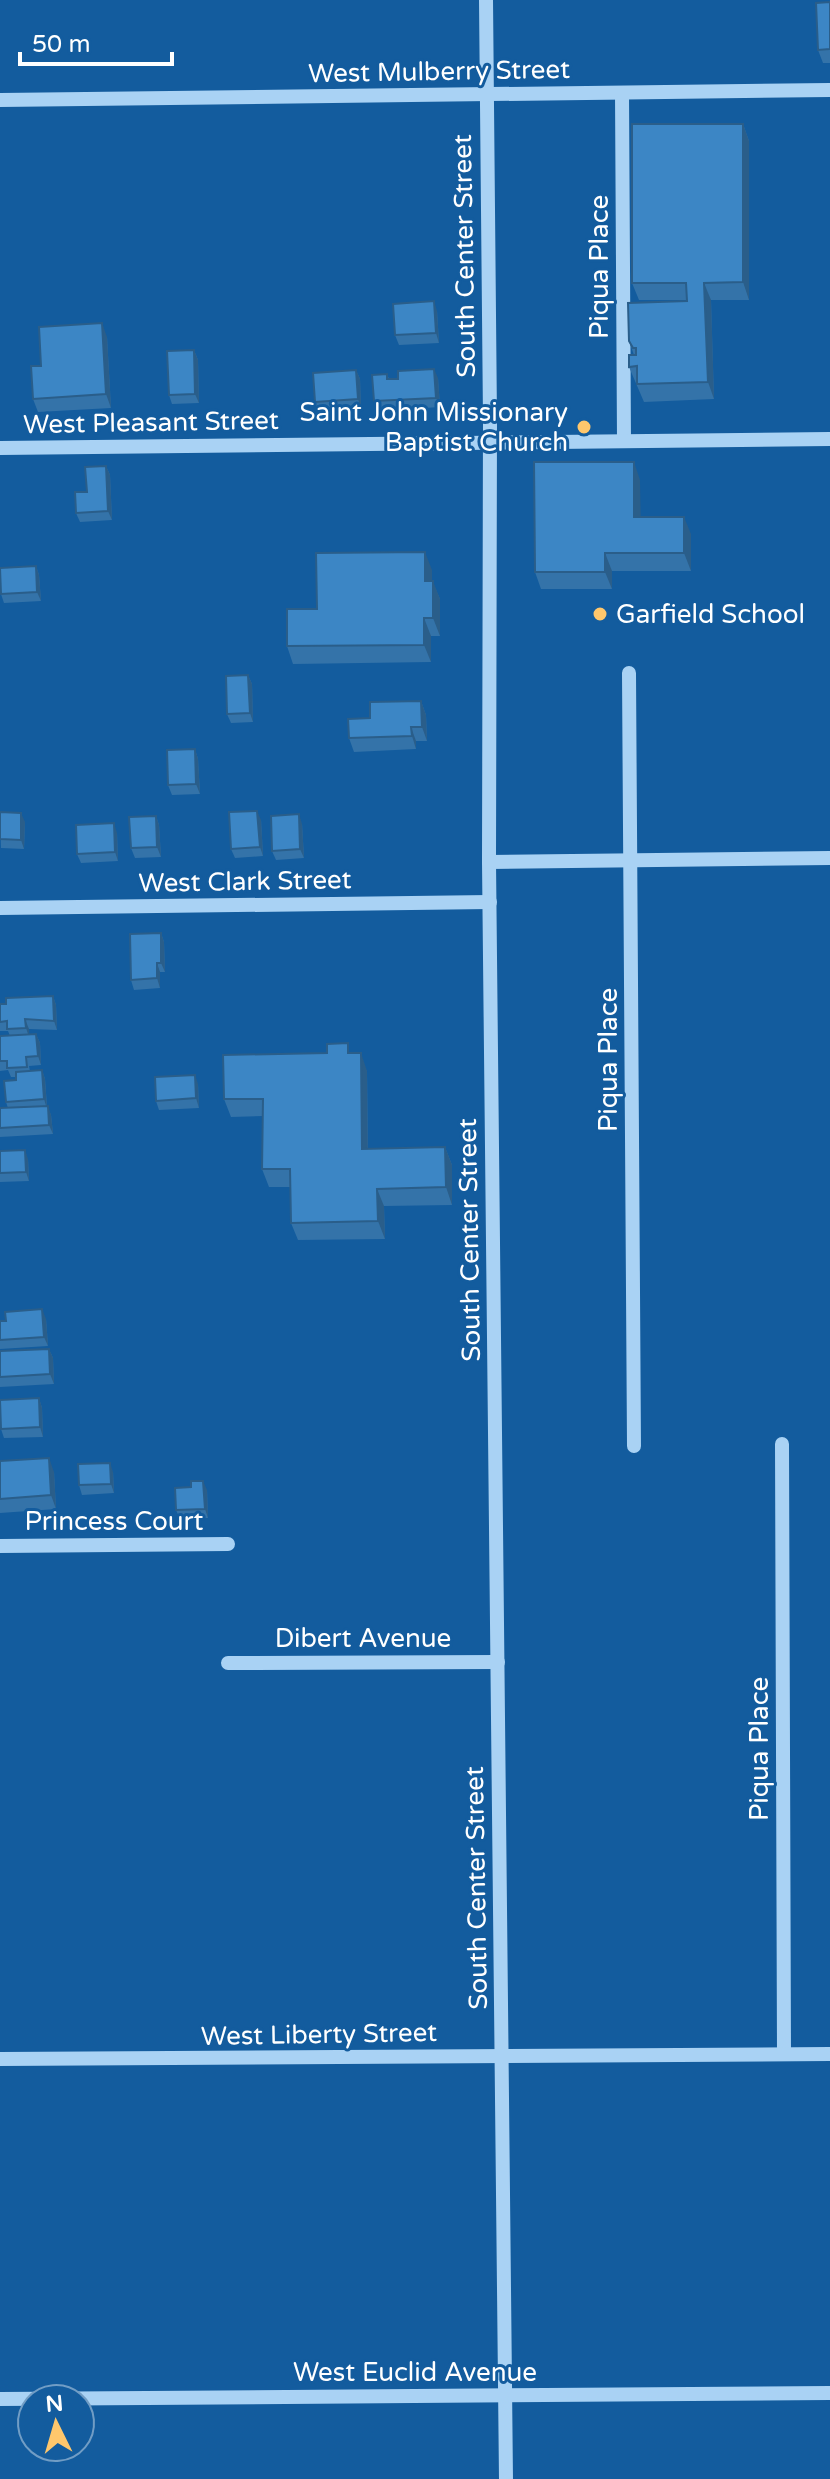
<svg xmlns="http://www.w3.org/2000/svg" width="830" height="2479" viewBox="0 0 830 2479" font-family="'Varela Round',sans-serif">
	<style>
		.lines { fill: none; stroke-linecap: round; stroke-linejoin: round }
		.minor { stroke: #a9d2f4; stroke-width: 14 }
		.wall { fill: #3473a9 }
		.shaded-wall { fill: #2a5e8a }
		.building { fill: #3c86c5; stroke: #2a5e8a; stroke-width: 2 }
		.poi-dot { fill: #ffc76c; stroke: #135c9e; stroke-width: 3 }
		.labels { text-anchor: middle; stroke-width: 6; stroke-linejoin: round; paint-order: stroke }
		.street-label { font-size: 26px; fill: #fff; stroke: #135c9e }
		.poi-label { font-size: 26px; fill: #fff; stroke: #135c9e; text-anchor: end }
	</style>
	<rect width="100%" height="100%" fill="#135c9e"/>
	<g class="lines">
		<g class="minor">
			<polyline points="486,0 490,420 489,862 506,2479"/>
			<polyline points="622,93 624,441"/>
			<polyline points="0,100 830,90"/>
			<polyline points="0,448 830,439"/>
			<polyline points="629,673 634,1446"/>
			<polyline points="489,862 830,858"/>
			<polyline points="0,908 490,902"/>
			<polyline points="782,1444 784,2054"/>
			<polyline points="0,1546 228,1544"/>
			<polyline points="228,1663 498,1662"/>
			<polyline points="0,2059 830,2054"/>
			<polyline points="0,2399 830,2393"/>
		</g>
	</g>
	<g class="wall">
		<polygon points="830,2 830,63 823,63 818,50"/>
		<polygon points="743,124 749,141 749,300 711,300 714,399 644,402 629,367 634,355 629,341 687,300 639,300 632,283"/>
		<polygon points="437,311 439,343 399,345 395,335"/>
		<polygon points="107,337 111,408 38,412 33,399 41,366"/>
		<polygon points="194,350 198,360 199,403 172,404 169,395"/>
		<polygon points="356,370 360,379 361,409 318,411 315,402"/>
		<polygon points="387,374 389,379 438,378 440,407 377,411 374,401"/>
		<polygon points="106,466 110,475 112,520 80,522 76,513 87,492"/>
		<polygon points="640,480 640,517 691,534 691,571 612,571 612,589 541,589 535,572"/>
		<polygon points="36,566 39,575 41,601 4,603 1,594"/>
		<polygon points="432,570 432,581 440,599 440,636 431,636 431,662 293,664 287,646 317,609"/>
		<polygon points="248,675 252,684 253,722 231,723 227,714"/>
		<polygon points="421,701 426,715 427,741 416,741 416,749 354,752 349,738 370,718"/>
		<polygon points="195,749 198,759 200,794 172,795 168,785"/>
		<polygon points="0,812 25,822 24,849 1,848"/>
		<polygon points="156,816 159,825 161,857 135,858 131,848"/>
		<polygon points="261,820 263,856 235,858 231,849"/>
		<polygon points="302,824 304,858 276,860 272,851"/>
		<polygon points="117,833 118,861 81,863 77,854"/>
		<polygon points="161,933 164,942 165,972 160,972 160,988 134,990 131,980"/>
		<polygon points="53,996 56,1005 57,1030 29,1029 29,1034 36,1034 40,1043 41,1065 29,1066 30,1071 42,1070 45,1079 47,1106 51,1115 53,1134 0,1137 0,1108 8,1108 6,1102 16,1080 16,1077 11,1077 8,1070 0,1071 0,1036 10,1036 8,1031 0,1031 0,1004"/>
		<polygon points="352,1053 367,1071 368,1149 445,1147 452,1165 452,1205 384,1206 385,1239 298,1240 291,1223 291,1187 269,1187 262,1169 263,1116 231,1117 224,1099"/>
		<polygon points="198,1084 199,1108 159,1110 156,1101"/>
		<polygon points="0,1151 28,1159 29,1181 0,1182"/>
		<polygon points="46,1319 48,1346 0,1349 0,1321"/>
		<polygon points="49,1349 53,1358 54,1384 0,1387 0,1351"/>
		<polygon points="39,1398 42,1408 43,1437 4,1438 1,1429"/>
		<polygon points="0,1461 54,1472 56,1509 0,1513"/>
		<polygon points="113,1472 114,1493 82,1495 79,1485"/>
		<polygon points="191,1487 207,1490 208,1518 180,1519 176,1510"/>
	</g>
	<g class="shaded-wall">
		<polygon points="743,124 749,141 749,300 743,282"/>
		<polygon points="704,283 711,300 714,399 708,382"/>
		<polygon points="434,301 437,311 439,343 436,333"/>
		<polygon points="102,323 107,337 111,408 106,394"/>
		<polygon points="194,350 198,360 199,403 195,394"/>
		<polygon points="434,369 438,378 440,407 436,398"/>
		<polygon points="356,370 360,379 361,409 358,399"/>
		<polygon points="634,462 640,480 641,534 634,517"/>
		<polygon points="106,466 110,475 112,520 108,511"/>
		<polygon points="684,517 691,534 691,571 684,553"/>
		<polygon points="425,552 432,570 432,599 425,581"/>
		<polygon points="605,553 612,571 612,589 605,572"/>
		<polygon points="36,566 39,575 41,601 37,592"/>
		<polygon points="433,581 440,599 440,636 433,618"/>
		<polygon points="424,618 431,636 431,662 424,645"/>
		<polygon points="248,675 252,684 253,722 250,713"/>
		<polygon points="421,701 426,715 427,741 422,727"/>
		<polygon points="411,727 416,741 416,749 412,736"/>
		<polygon points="195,749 198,759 200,794 196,784"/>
		<polygon points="257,811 261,820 263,856 260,847"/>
		<polygon points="21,813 25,822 24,849 21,840"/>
		<polygon points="299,814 302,824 304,858 300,849"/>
		<polygon points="156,816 159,825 161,857 157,847"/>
		<polygon points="114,823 117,833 118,861 115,852"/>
		<polygon points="161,933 164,942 165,972 161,963"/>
		<polygon points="157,963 160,972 160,988 157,978"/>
		<polygon points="53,996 56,1005 57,1030 54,1021"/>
		<polygon points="25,1019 29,1029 29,1037 26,1028"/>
		<polygon points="36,1034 40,1043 41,1065 38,1056"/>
		<polygon points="361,1053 367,1071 368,1166 362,1149"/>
		<polygon points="42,1070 45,1079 47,1109 44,1099"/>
		<polygon points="195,1075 198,1084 199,1108 196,1098"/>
		<polygon points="48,1106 51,1115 53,1134 49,1125"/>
		<polygon points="445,1147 452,1165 452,1205 446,1187"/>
		<polygon points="25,1150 28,1159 29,1181 26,1172"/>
		<polygon points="377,1189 384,1206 385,1239 378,1221"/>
		<polygon points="42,1309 46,1319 48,1346 44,1337"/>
		<polygon points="49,1349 53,1358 54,1384 50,1374"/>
		<polygon points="39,1398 42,1408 43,1437 40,1427"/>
		<polygon points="49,1458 54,1472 56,1509 51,1495"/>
		<polygon points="110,1463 113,1472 114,1493 111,1484"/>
		<polygon points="203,1481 207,1490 208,1518 205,1509"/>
	</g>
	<g class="building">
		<polygon points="830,2 830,49 818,50 816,3"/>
		<polygon points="632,124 743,124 743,282 704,283 708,382 637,384 637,366 629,367 629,355 636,355 636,348 633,348 629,341 628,303 687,301 686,283 632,283"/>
		<polygon points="434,301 436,333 395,335 393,304"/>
		<polygon points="102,323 106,394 33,399 31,366 41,366 39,327"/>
		<polygon points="194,350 195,394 169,395 167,351"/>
		<polygon points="434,369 436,398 374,401 372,375 387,374 387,379 398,379 398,371"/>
		<polygon points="356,370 358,399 315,402 313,373"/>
		<polygon points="534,462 634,462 634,517 684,517 684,553 605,553 605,572 535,572"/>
		<polygon points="106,466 108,511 76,513 75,492 87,492 85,467"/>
		<polygon points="425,552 425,581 433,581 433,618 424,618 424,645 287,646 287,609 317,609 316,553"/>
		<polygon points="36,566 37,592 1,594 0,568"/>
		<polygon points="248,675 250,713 227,714 226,676"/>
		<polygon points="421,701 422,727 411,727 412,736 349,738 348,719 370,718 370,702"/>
		<polygon points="195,749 196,784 168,785 167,750"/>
		<polygon points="257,811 260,847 231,849 229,812"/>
		<polygon points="0,812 21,813 21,840 0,839"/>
		<polygon points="299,814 300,849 272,851 271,816"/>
		<polygon points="156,816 157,847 131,848 129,817"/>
		<polygon points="114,823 115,852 77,854 76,825"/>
		<polygon points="161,933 161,963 157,963 157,978 131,980 130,934"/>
		<polygon points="53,996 54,1021 25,1019 26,1028 7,1029 7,1021 0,1022 0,1004 6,1004 6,998"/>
		<polygon points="36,1034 38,1056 26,1057 27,1067 7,1068 7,1061 0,1061 0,1036"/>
		<polygon points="348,1043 348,1053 361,1053 362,1149 445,1147 446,1187 377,1189 378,1221 291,1223 290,1169 262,1169 263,1099 224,1099 223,1055 327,1053 327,1044"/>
		<polygon points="42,1070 44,1099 6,1102 4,1081 16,1080 16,1072"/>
		<polygon points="195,1075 196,1098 156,1101 155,1077"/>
		<polygon points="48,1106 49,1125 0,1128 0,1108"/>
		<polygon points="25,1150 26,1172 0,1173 0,1151"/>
		<polygon points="42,1309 44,1337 0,1340 0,1321 6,1321 5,1312"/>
		<polygon points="49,1349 50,1374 0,1377 0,1351"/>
		<polygon points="39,1398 40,1427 1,1429 0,1400"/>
		<polygon points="49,1458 51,1495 0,1499 0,1461"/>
		<polygon points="110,1463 111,1484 79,1485 78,1464"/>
		<polygon points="191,1481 203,1481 205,1509 176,1510 175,1488 191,1487"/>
	</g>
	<g class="poi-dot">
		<circle cx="584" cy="427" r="8"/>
		<circle cx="600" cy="614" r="8"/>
	</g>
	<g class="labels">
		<g class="street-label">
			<text transform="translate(439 71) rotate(-1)" y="9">West Mulberry Street</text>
			<text transform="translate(464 256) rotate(-91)" y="9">South Center Street</text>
			<text transform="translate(599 267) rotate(-90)" y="9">Piqua Place</text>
			<text transform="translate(151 422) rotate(-1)" y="9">West Pleasant Street</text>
			<text transform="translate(245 881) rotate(-1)" y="9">West Clark Street</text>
			<text transform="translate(608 1060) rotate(-90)" y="9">Piqua Place</text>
			<text transform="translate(469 1240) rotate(-91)" y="9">South Center Street</text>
			<text x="114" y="1530">Princess Court</text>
			<text x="363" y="1647">Dibert Avenue</text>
			<text transform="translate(759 1749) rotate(-90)" y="9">Piqua Place</text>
			<text transform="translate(476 1888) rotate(-91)" y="9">South Center Street</text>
			<text transform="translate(319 2034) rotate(-1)" y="9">West Liberty Street</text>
			<text x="415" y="2381">West Euclid Avenue</text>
		</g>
		<g class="poi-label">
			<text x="568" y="421">Saint John Missionary<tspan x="568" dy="30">Baptist Church</tspan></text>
			<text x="616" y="623" text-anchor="start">Garfield School</text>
		</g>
	</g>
	<g transform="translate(56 2423) rotate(355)"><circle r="38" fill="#135c9e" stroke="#719dc5" stroke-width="2"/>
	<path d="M0-6L14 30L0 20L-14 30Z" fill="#ffc76c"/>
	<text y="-12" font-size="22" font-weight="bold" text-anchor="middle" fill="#ffffff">N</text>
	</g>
	<path d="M20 52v12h152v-12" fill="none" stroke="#ffffff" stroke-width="4"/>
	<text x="32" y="52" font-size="24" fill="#ffffff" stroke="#135c9e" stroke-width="6" paint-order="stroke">50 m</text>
</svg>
